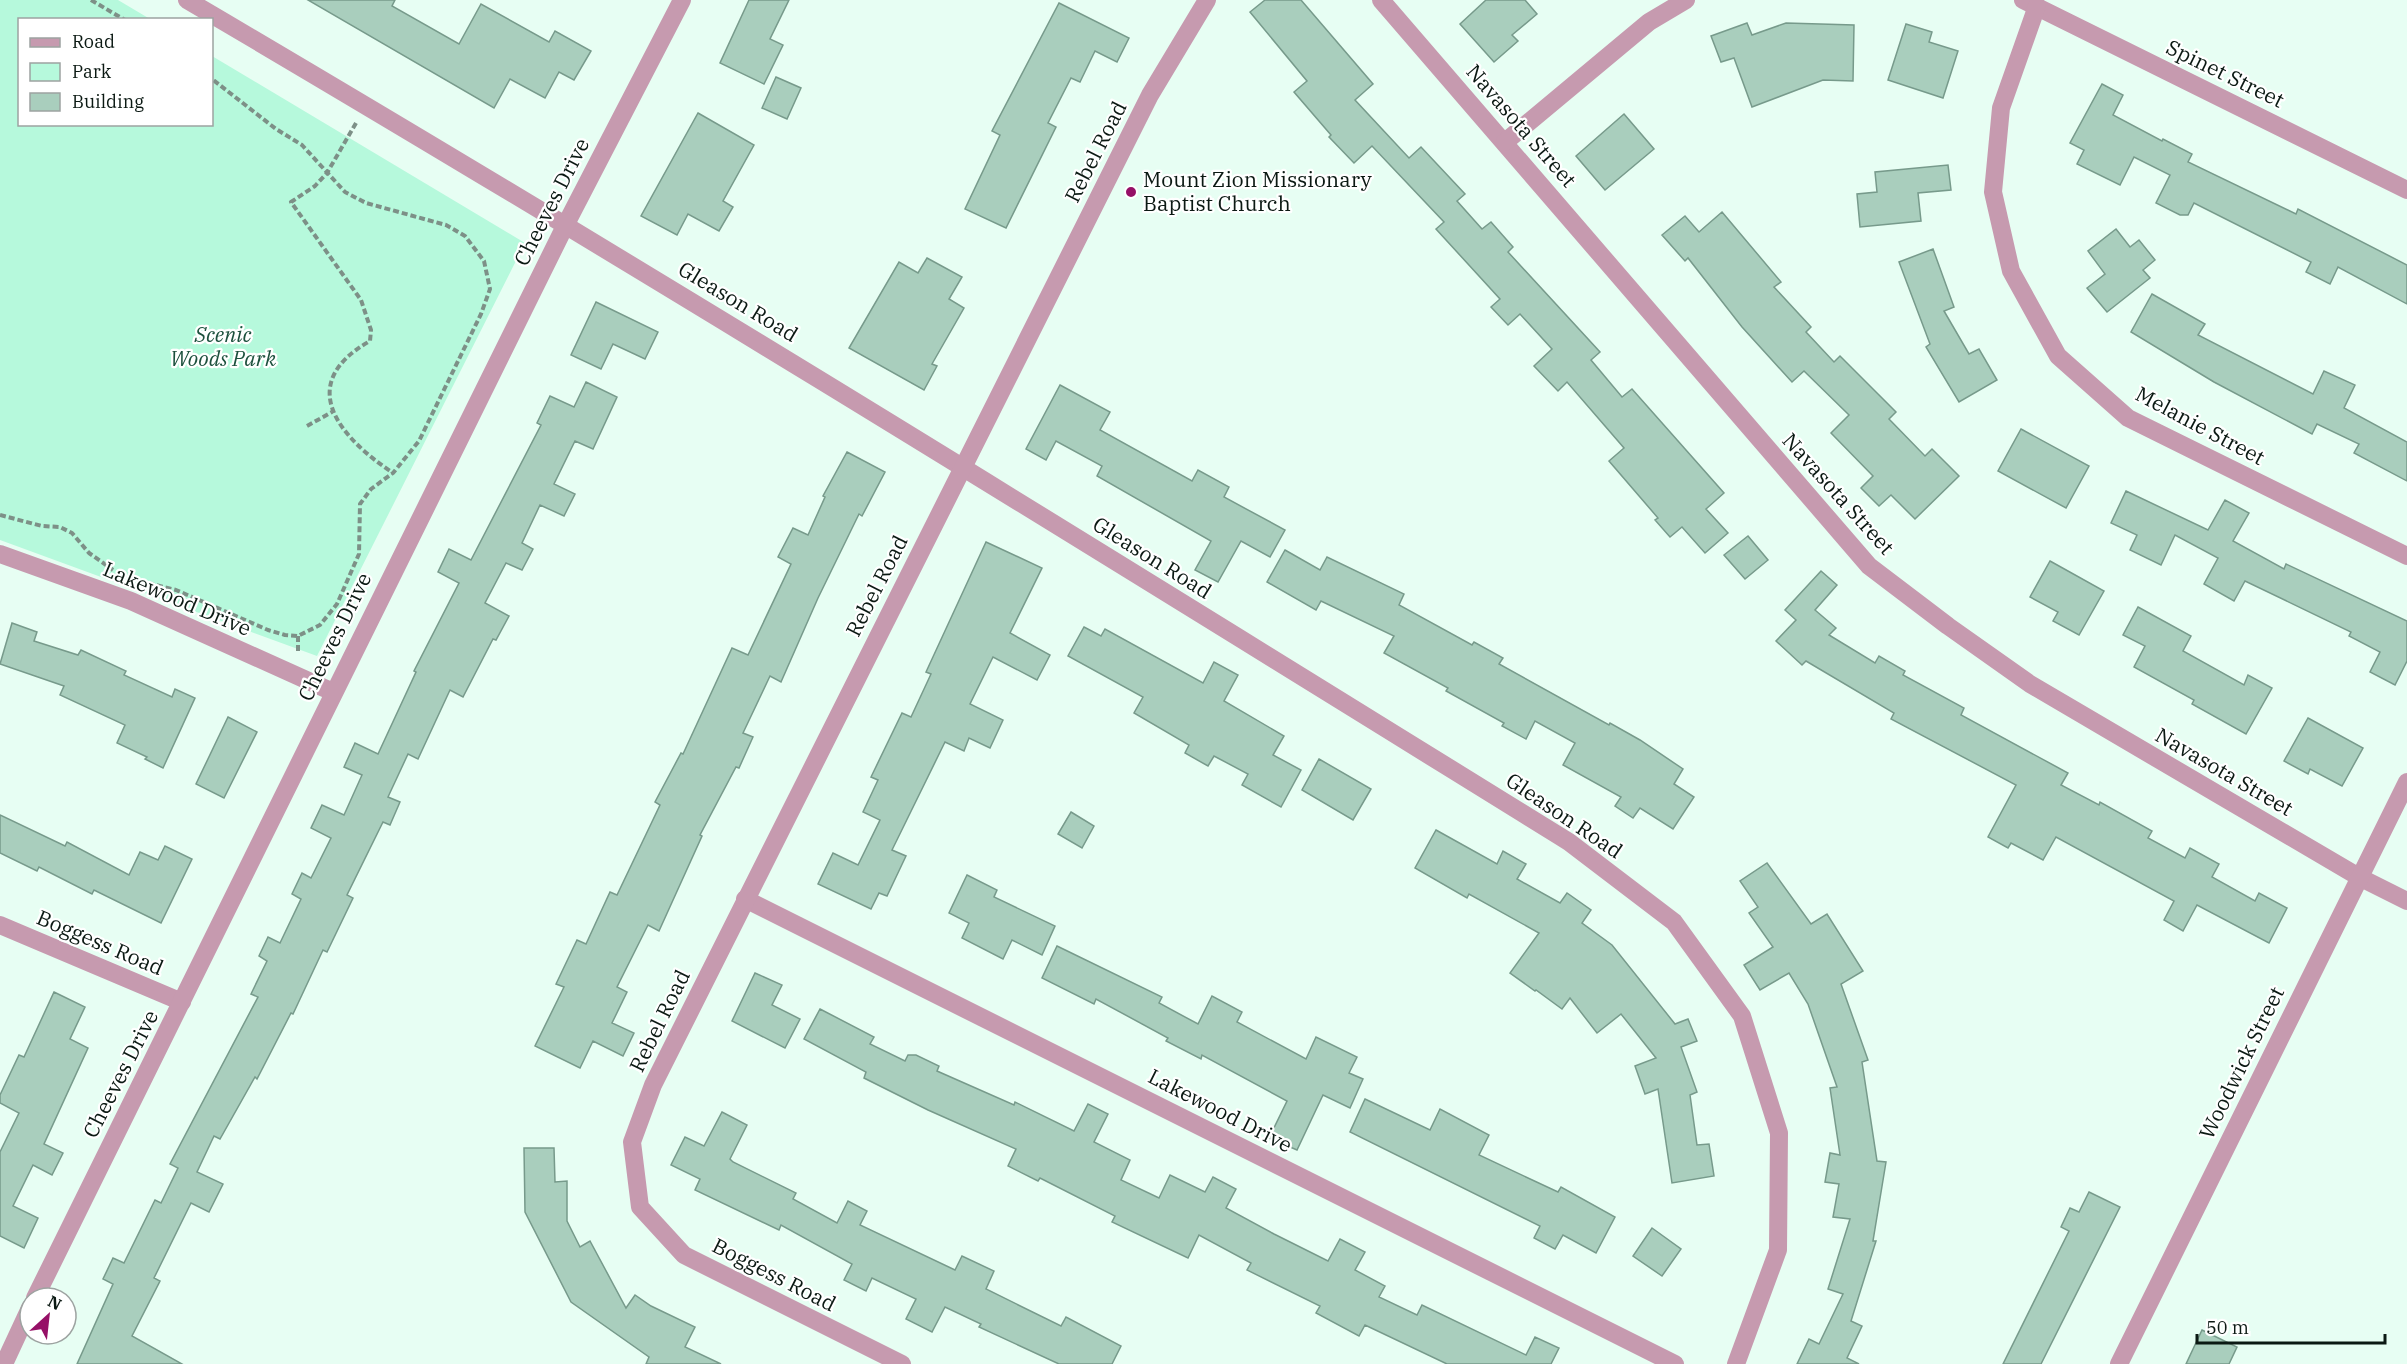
<svg xmlns="http://www.w3.org/2000/svg" width="2407" height="1364" viewBox="0 0 2407 1364" font-family="'IBM Plex Serif',serif">
	<style>
		.green { fill: #b6f9dc }
		.building { fill: #a9cebd; stroke: #779a8b; stroke-width: 1.5 }
		.lines { fill: none; stroke-linecap: round; stroke-linejoin: round }
		.path { stroke: #7d9087; stroke-width: 4; stroke-dasharray: 6 3; stroke-linecap: butt }
		.minor { stroke: #c69aaf; stroke-width: 18 }
		.poi-dot { fill: #961067; stroke: #fff; stroke-width: 2 }
		.labels { text-anchor: middle; stroke-width: 4.5; stroke-linejoin: round; paint-order: stroke }
		.street-label { font-size: 21px; fill: #0b1913; stroke: #fff }
		.poi-label { font-size: 21px; fill: #0b1913; stroke: #fff; text-anchor: start }
		.park-label { font-size: 21px; font-style: italic; fill: #1c503d; stroke: #fff }
	</style>
	<rect width="100%" height="100%" fill="#e7fef3"/>
	<polygon class="green" points="0,0 118,0 150,19 20,20 20,124 212,124 212,56 525,243 317,656 0,540"/>
	<g class="building">
		<polygon points="308,0 395,0 392,6 459,44 481,4 549,42 555,31 591,51 574,80 559,72 545,98 510,79 494,108"/>
		<polygon points="749,0 789,0 770,39 783,45 764,84 720,63"/>
		<polygon points="1265,0 1301,0 1373,84 1355,100 1409,158 1421,147 1465,194 1457,201 1482,229 1491,222 1513,247 1508,252 1600,352 1591,360 1622,397 1632,389 1724,493 1706,509 1728,533 1705,553 1682,527 1670,537 1655,520 1658,518 1609,461 1624,448 1567,382 1558,391 1534,366 1552,349 1520,314 1508,325 1491,307 1500,299 1436,229 1444,222 1372,146 1354,163 1329,137 1331,135 1294,92 1307,81 1250,12"/>
		<polygon points="1486,0 1525,0 1537,14 1512,35 1518,41 1494,62 1460,24"/>
		<polygon points="1059,3 1129,38 1117,62 1095,51 1080,82 1071,78 1048,123 1056,127 1006,228 965,209 1000,135 992,131"/>
		<polygon points="1747,23 1752,35 1786,23 1854,25 1853,81 1823,80 1752,107 1734,58 1721,62 1711,36"/>
		<polygon points="1906,24 1932,32 1929,42 1958,51 1943,98 1888,80"/>
		<polygon points="776,77 801,88 787,119 762,108"/>
		<polygon points="2102,84 2123,95 2113,115 2162,141 2163,139 2192,154 2188,162 2296,214 2298,209 2407,265 2407,304 2338,267 2330,284 2306,272 2311,262 2194,203 2188,215 2180,215 2156,203 2170,175 2134,157 2120,185 2077,164 2084,150 2070,143"/>
		<polygon points="698,113 754,145 723,201 733,207 719,231 688,214 677,235 641,216"/>
		<polygon points="1624,114 1654,149 1605,190 1576,156"/>
		<polygon points="1948,165 1951,190 1918,193 1921,221 1860,227 1857,194 1877,192 1875,172"/>
		<polygon points="1722,212 1781,282 1774,287 1811,327 1806,332 1834,362 1840,356 1896,412 1889,419 1925,456 1932,449 1959,476 1915,519 1891,495 1879,506 1861,488 1873,476 1831,433 1849,415 1804,371 1792,382 1742,327 1688,258 1685,261 1662,235 1685,216 1699,232"/>
		<polygon points="2116,229 2130,247 2139,240 2155,260 2143,270 2150,278 2107,312 2087,288 2105,274 2088,251"/>
		<polygon points="1933,249 1954,307 1944,311 1969,354 1979,349 1997,380 1959,402 1926,347 1930,344 1899,262"/>
		<polygon points="927,258 962,277 949,299 964,308 932,364 937,366 924,390 849,348 899,262 918,273"/>
		<polygon points="2152,294 2205,324 2198,335 2313,394 2324,371 2355,385 2344,408 2407,442 2407,481 2354,453 2359,444 2317,424 2312,434 2214,382 2131,332"/>
		<polygon points="596,302 658,332 645,359 613,344 601,369 571,355"/>
		<polygon points="586,382 617,397 593,449 575,441 554,484 575,494 564,516 540,505 522,543 533,549 522,570 506,563 485,603 509,616 496,640 493,639 463,697 450,690 418,759 408,754 388,797 400,802 390,825 383,822 347,895 353,898 327,952 323,950 293,1014 291,1013 257,1079 255,1077 220,1139 214,1136 197,1172 223,1184 209,1212 191,1203 154,1278 160,1281 132,1336 182,1364 77,1364 113,1284 103,1279 113,1258 124,1263 155,1200 161,1203 178,1168 170,1164 258,997 251,994 267,961 259,956 268,937 280,943 301,899 292,894 302,873 311,878 331,838 311,828 322,805 344,815 362,775 344,767 355,743 378,754 416,672 414,671 459,583 438,572 449,549 471,560 541,425 537,423 550,396 574,407"/>
		<polygon points="1060,385 1110,412 1100,430 1192,481 1198,470 1229,487 1224,497 1285,530 1270,557 1241,541 1218,582 1195,570 1211,541 1097,476 1102,466 1056,441 1046,460 1026,449"/>
		<polygon points="2021,429 2089,466 2066,508 1998,471"/>
		<polygon points="847,452 885,472 862,516 859,514 818,598 781,682 770,676 743,733 753,737 739,768 736,767 700,835 702,836 659,931 648,925 617,987 627,992 612,1023 634,1033 623,1056 593,1041 580,1068 535,1046 564,987 556,984 577,940 586,944 610,892 617,895 660,805 655,802 681,753 683,754 732,648 748,655 791,564 778,557 793,528 808,535 825,497 823,496"/>
		<polygon points="2126,491 2208,530 2225,500 2249,513 2233,541 2284,569 2286,564 2407,621 2407,661 2395,685 2370,672 2380,652 2349,636 2351,632 2245,581 2234,601 2204,584 2218,558 2175,535 2161,565 2130,550 2137,535 2111,523"/>
		<polygon points="1748,536 1768,560 1745,579 1724,555"/>
		<polygon points="986,542 1042,568 1010,633 1050,655 1037,680 993,657 970,704 1003,720 990,748 969,738 964,751 945,742 892,850 906,856 887,896 879,893 871,909 818,884 833,853 858,865 880,820 863,812 878,780 871,777 902,713 911,717 931,674 926,672"/>
		<polygon points="1285,550 1320,570 1327,557 1404,594 1399,605 1472,645 1474,642 1503,658 1499,664 1609,725 1610,723 1640,740 1683,769 1674,784 1694,797 1673,829 1640,808 1633,818 1615,806 1621,797 1563,765 1575,743 1535,721 1526,739 1502,726 1504,723 1446,691 1448,688 1384,653 1394,636 1321,601 1316,610 1267,582"/>
		<polygon points="2050,561 2104,591 2079,635 2053,621 2058,612 2030,597"/>
		<polygon points="1821,571 1837,585 1815,610 1836,628 1829,635 1875,663 1879,656 1905,671 1903,675 1964,708 1961,715 2068,773 2061,785 2099,805 2100,802 2152,831 2148,838 2185,858 2190,848 2219,864 2212,877 2255,901 2259,893 2287,908 2269,943 2197,905 2183,931 2164,920 2174,901 2056,837 2043,860 2011,843 2008,848 1988,837 2016,785 1891,719 1894,713 1806,661 1802,665 1776,641 1796,620 1785,610"/>
		<polygon points="2138,607 2191,636 2183,651 2244,685 2248,675 2272,688 2246,734 2192,704 2194,700 2134,667 2145,646 2123,635"/>
		<polygon points="12,623 37,632 34,641 78,655 81,650 126,671 124,675 172,697 175,689 195,698 163,768 145,759 147,757 117,743 125,725 60,695 64,686 0,664"/>
		<polygon points="1084,627 1101,636 1105,629 1203,683 1214,662 1238,675 1224,701 1284,736 1273,755 1301,770 1281,807 1242,785 1248,774 1214,756 1208,766 1185,753 1189,745 1134,713 1143,697 1068,656"/>
		<polygon points="228,717 257,732 224,798 196,784"/>
		<polygon points="2308,718 2363,748 2342,786 2310,769 2308,774 2284,761"/>
		<polygon points="1319,759 1371,789 1353,820 1302,790"/>
		<polygon points="1071,812 1094,826 1082,848 1058,834"/>
		<polygon points="0,815 65,846 67,842 129,875 140,852 158,860 165,846 192,859 161,923 94,890 92,894 39,867 37,871 0,853"/>
		<polygon points="1436,830 1497,864 1503,851 1526,864 1517,879 1560,903 1567,893 1591,910 1582,923 1612,945 1675,1024 1688,1019 1697,1041 1681,1047 1697,1092 1690,1095 1697,1145 1709,1144 1714,1176 1672,1183 1658,1089 1645,1094 1635,1066 1656,1058 1621,1014 1597,1033 1570,998 1562,1009 1536,990 1535,991 1510,973 1539,933 1469,894 1467,898 1415,868"/>
		<polygon points="1767,863 1811,924 1827,914 1863,971 1841,984 1868,1060 1862,1062 1877,1161 1886,1162 1873,1241 1876,1241 1851,1321 1862,1326 1847,1358 1859,1364 1797,1364 1809,1339 1819,1344 1843,1294 1828,1289 1850,1219 1833,1217 1839,1184 1825,1182 1830,1153 1840,1155 1830,1088 1837,1087 1808,1004 1789,973 1760,990 1744,965 1773,947 1749,913 1758,907 1740,881"/>
		<polygon points="967,875 997,890 994,897 1055,926 1042,955 1012,940 1003,959 962,938 969,923 949,913"/>
		<polygon points="1057,946 1162,997 1159,1003 1198,1024 1212,996 1242,1012 1237,1022 1306,1059 1316,1037 1357,1057 1349,1073 1363,1079 1350,1108 1323,1095 1297,1150 1269,1138 1287,1101 1202,1055 1201,1059 1166,1041 1168,1038 1096,999 1094,1004 1042,978"/>
		<polygon points="755,973 782,985 772,1005 800,1019 785,1048 732,1021"/>
		<polygon points="54,992 85,1007 70,1039 88,1048 44,1144 63,1153 52,1175 33,1165 13,1206 38,1218 24,1248 0,1236 0,1152 19,1113 0,1103 0,1095 19,1055 24,1057"/>
		<polygon points="820,1009 874,1037 870,1044 905,1061 908,1055 916,1055 939,1066 937,1071 1014,1105 1015,1102 1074,1131 1088,1104 1108,1114 1094,1142 1130,1160 1121,1180 1159,1198 1170,1175 1205,1192 1213,1177 1236,1189 1226,1208 1274,1234 1328,1261 1340,1239 1365,1252 1355,1270 1385,1286 1379,1297 1417,1315 1422,1305 1526,1355 1535,1337 1559,1348 1551,1364 1447,1364 1365,1325 1359,1336 1316,1313 1320,1306 1247,1270 1251,1263 1199,1235 1188,1258 1112,1222 1115,1216 1040,1178 1038,1181 1008,1166 1016,1149 928,1110 864,1078 866,1072 804,1039"/>
		<polygon points="1365,1099 1430,1130 1440,1109 1489,1135 1479,1155 1558,1192 1561,1187 1615,1217 1596,1253 1563,1235 1555,1249 1534,1238 1540,1226 1350,1132"/>
		<polygon points="722,1112 747,1125 730,1159 733,1162 796,1193 793,1199 837,1223 848,1201 867,1211 860,1225 955,1270 962,1256 994,1271 986,1289 1061,1326 1066,1317 1121,1346 1112,1364 1059,1364 979,1327 981,1324 945,1307 932,1332 906,1319 916,1299 872,1278 866,1291 844,1280 852,1264 781,1225 779,1230 695,1190 700,1179 671,1165 685,1137 704,1146"/>
		<polygon points="524,1148 554,1148 555,1182 567,1181 567,1221 580,1247 590,1241 626,1308 635,1295 651,1306 695,1327 685,1347 721,1364 646,1364 649,1357 571,1302 525,1212"/>
		<polygon points="2089,1192 2120,1207 2041,1364 2003,1364 2069,1231 2061,1227 2070,1208 2079,1212"/>
		<polygon points="1652,1228 1681,1249 1662,1276 1633,1256"/>
		<polygon points="2202,1330 2237,1347 2229,1364 2186,1364"/>
	</g>
	<g class="lines">
		<g class="path">
			<polyline points="91,0 125,20"/>
			<path d="M356,123l-29,50 -12,13 -24,16 70,98 10,30 -1,11c-76,43 -31,96 23,132"/>
			<polyline points="307,426 332,412"/>
			<polyline points="0,515 42,526 60,527 72,533 89,553 113,570"/>
			<polyline points="148,583 176,590 268,630 285,635 298,636 320,625 337,604 359,554 360,504 371,489 393,473 419,441 481,314 490,289 484,261 465,236 446,225 366,203 345,192 302,145 276,129 212,79"/>
			<polyline points="298,636 298,653"/>
		</g>
		<g class="minor">
			<path d="M187,0c465,273 923,558 1382,842l105,80 68,94 37,117 -1,117 -42,114"/>
			<polyline points="1381,0 1869,566 1948,626 2030,684 2359,877 2407,901"/>
			<polyline points="2023,0 2407,190"/>
			<polyline points="2037,6 2001,108 1993,192 2011,271 2058,356 2128,418 2407,556"/>
			<polyline points="1505,142 1649,22 1686,0"/>
			<polyline points="0,554 131,601 333,692"/>
			<polyline points="745,899 1675,1364"/>
			<polyline points="0,925 182,1002"/>
			<polyline points="35,1298 566,224 682,0"/>
			<polyline points="4,1364 30,1308"/>
			<polyline points="902,1364 684,1255 640,1207 632,1142 653,1085 1150,95 1207,0"/>
			<polyline points="2119,1364 2407,782"/>
		</g>
	</g>
	<circle class="poi-dot" cx="1131" cy="192" r="6"/>
	<g class="labels">
		<g class="street-label">
			<text transform="translate(2225 74) rotate(26)" y="7">Spinet Street</text>
			<text transform="translate(1521 126) rotate(49)" y="7">Navasota Street</text>
			<text transform="translate(1096 152) rotate(-63)" y="7">Rebel Road</text>
			<text transform="translate(552 202) rotate(-63)" y="7">Cheeves Drive</text>
			<text transform="translate(738 302) rotate(31)" y="7">Gleason Road</text>
			<text transform="translate(2200 426) rotate(28)" y="7">Melanie Street</text>
			<text transform="translate(1838 494) rotate(48)" y="7">Navasota Street</text>
			<text transform="translate(1152 558) rotate(32)" y="7">Gleason Road</text>
			<text transform="translate(877 586) rotate(-63)" y="7">Rebel Road</text>
			<text transform="translate(177 599) rotate(23)" y="7">Lakewood Drive</text>
			<text transform="translate(335 637) rotate(-64)" y="7">Cheeves Drive</text>
			<text transform="translate(2224 772) rotate(30)" y="7">Navasota Street</text>
			<text transform="translate(1564 816) rotate(34)" y="7">Gleason Road</text>
			<text transform="translate(100 943) rotate(23)" y="7">Boggess Road</text>
			<text transform="translate(660 1021) rotate(-64)" y="7">Rebel Road</text>
			<text transform="translate(2242 1063) rotate(-64)" y="7">Woodwick Street</text>
			<text transform="translate(121 1074) rotate(-63)" y="7">Cheeves Drive</text>
			<text transform="translate(1220 1111) rotate(27)" y="7">Lakewood Drive</text>
			<text transform="translate(774 1275) rotate(27)" y="7">Boggess Road</text>
		</g>
		<g class="poi-label">
			<text x="1143" y="187">Mount Zion Missionary<tspan x="1143" dy="24">Baptist Church</tspan></text>
		</g>
		<g class="park-label">
			<text x="223" y="342">Scenic<tspan x="223" dy="24">Woods Park</tspan></text>
		</g>
	</g>
	<rect x="18" y="18" width="195" height="108" fill="#ffffff" stroke="#9da3a1" stroke-width="1.5"/>
	<rect x="30" y="38" width="30" height="9" fill="#c69aaf" stroke="#9da3a1" stroke-width="1.5"/>
	<text x="72" y="48" font-size="18" fill="#0b1913">Road</text>
	<rect x="30" y="63" width="30" height="18" fill="#b6f9dc" stroke="#9da3a1" stroke-width="1.5"/>
	<text x="72" y="78" font-size="18" fill="#0b1913">Park</text>
	<rect x="30" y="93" width="30" height="18" fill="#a9cebd" stroke="#9da3a1" stroke-width="1.5"/>
	<text x="72" y="108" font-size="18" fill="#0b1913">Building</text>
	<g transform="translate(48 1316) rotate(27)"><circle r="28" fill="#ffffff" stroke="#9da3a1" stroke-width="1.5"/>
	<path d="M0-4.5L10 22L0 15L-10 22Z" fill="#961067"/>
	<text y="-9" font-size="16" font-weight="bold" text-anchor="middle" fill="#0b1913">N</text>
	</g>
	<path d="M2197 1334v9h188v-9" fill="none" stroke="#0b1913" stroke-width="3"/>
	<text x="2206" y="1334" font-size="18" fill="#0b1913" stroke="#ffffff" stroke-width="4.5" paint-order="stroke">50 m</text>
</svg>
